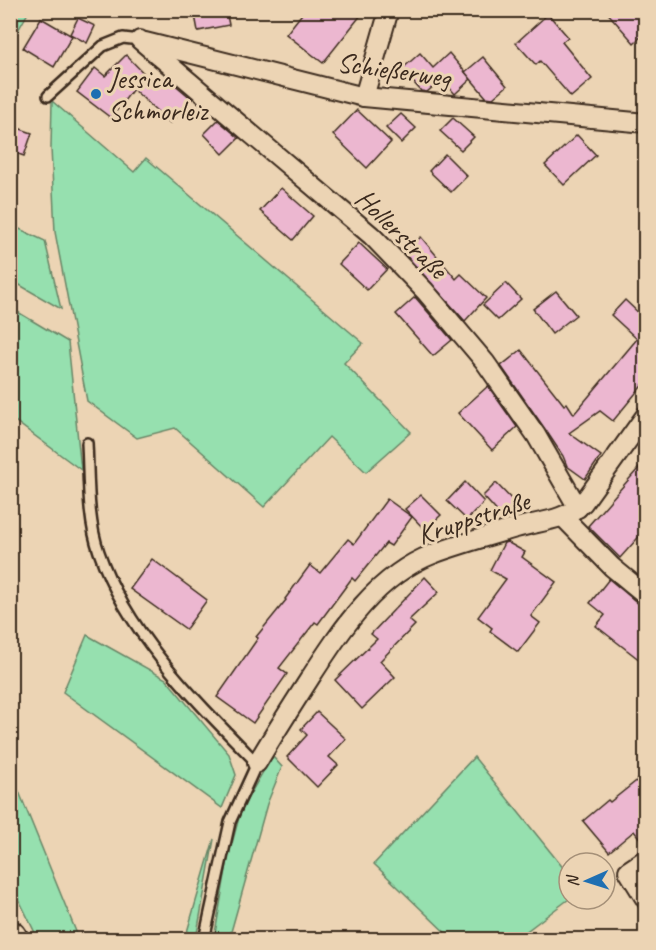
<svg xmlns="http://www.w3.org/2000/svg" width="656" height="950" viewBox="0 0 656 950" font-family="Caveat,sans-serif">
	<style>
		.green { fill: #96e0af; stroke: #688566; stroke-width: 1.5 }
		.building { fill: #ecb7d0; stroke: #3b2a1e; stroke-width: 1.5 }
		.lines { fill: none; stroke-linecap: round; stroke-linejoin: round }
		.service-casing { stroke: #3b2a1e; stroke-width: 14 }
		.minor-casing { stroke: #3b2a1e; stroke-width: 22 }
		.motorway-casing { stroke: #3b2a1e; stroke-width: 38 }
		.service { stroke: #ecd4b4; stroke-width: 9 }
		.minor { stroke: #ecd4b4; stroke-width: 18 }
		.motorway { stroke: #ecd4b4; stroke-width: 33 }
		.poi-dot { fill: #1f6fb2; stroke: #ecd4b4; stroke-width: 2 }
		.labels { text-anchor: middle; stroke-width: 6; stroke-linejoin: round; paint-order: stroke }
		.street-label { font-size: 28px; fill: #3b2a1e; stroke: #ecd4b4 }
		.poi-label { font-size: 28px; fill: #3b2a1e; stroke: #ecd4b4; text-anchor: start }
	</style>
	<rect width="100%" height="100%" fill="#ecd4b4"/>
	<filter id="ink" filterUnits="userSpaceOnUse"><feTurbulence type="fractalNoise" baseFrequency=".0167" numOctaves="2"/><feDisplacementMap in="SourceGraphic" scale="12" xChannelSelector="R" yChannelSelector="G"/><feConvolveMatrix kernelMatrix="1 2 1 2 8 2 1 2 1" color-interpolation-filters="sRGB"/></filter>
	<g filter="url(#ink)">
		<g class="green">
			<polygon points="11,10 29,11 11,43 10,11"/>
			<polygon points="52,101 134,172 146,158 363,343 344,363 411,432 366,472 329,437 264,507 175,428 137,438 87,401 55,232 51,148"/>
			<polygon points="11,225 45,241 61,309 11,280"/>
			<polygon points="11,308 68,342 81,470 11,418"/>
			<polygon points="87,635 166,679 229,754 236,775 222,808 63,692"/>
			<polygon points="474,757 569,875 569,899 516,939 452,939 374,864"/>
			<polygon points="271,758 274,758 282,767 267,804 229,939 214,939 228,858 241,810"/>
			<polygon points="10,772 11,772 79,939 38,939 11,883"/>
			<polygon points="214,839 196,939 185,939"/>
		</g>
		<g class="building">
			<polygon points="194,10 226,10 229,25 198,31"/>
			<polygon points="305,10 365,10 323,63 286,34"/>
			<polygon points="605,10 645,10 645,33 634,43"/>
			<polygon points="548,14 568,37 562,42 592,79 571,97 540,61 536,65 516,43"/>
			<polygon points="41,18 72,36 54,67 23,48"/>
			<polygon points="78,18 95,26 87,43 70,34"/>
			<polygon points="420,53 433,68 449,53 471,79 455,94 442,79 427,92 421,91 402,69"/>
			<polygon points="126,55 157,87 166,77 192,99 170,123 133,89 111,118 77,92 95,68 105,76"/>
			<polygon points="483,57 507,86 493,98 486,97 465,72"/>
			<polygon points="357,110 391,142 367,168 333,135"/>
			<polygon points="401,114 416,128 401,143 386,128"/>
			<polygon points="453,118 474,137 461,150 440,131"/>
			<polygon points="218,120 239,138 223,154 204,134"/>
			<polygon points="15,127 32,133 24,156 10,151 10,140"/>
			<polygon points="577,135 596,155 564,185 545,165"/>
			<polygon points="445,154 467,176 451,192 429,171"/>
			<polygon points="281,188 313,216 293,240 260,211"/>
			<polygon points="421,237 456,279 461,274 486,298 465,321 403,252"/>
			<polygon points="359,243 387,269 367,290 339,264"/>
			<polygon points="506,283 521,299 498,320 483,305"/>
			<polygon points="556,291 576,315 552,334 533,309"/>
			<polygon points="415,297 452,340 433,356 396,314"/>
			<polygon points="625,300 645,319 645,382 613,421 600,411 569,433 601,456 585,479 567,466 563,456 545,429 501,366 521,350 564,405 567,403 574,414 637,339 611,315"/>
			<polygon points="488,386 517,427 492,450 458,413"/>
			<polygon points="645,461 645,530 620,558 588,526"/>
			<polygon points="465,482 484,502 467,520 447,501"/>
			<polygon points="496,483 516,504 502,517 483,496"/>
			<polygon points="421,495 441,515 425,530 405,509"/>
			<polygon points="387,499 412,517 391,546 386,543 355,581 352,578 318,624 315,622 279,668 287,674 253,723 217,697 258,638 256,637 286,600 285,599 310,565 320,573 348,539 354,544"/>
			<polygon points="507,542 525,552 522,557 556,582 531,616 540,623 518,652 490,631 492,628 478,617 506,579 490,570 504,543"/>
			<polygon points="152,559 207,600 186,629 130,589"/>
			<polygon points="425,577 439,592 409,620 415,625 380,661 395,677 362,709 335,680 377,639 371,634"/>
			<polygon points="609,579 639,604 645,606 645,664 596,626 605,615 590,603"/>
			<polygon points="317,712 346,739 329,757 338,765 317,787 287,757 307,735 301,729"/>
			<polygon points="645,774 645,845 634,831 609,852 583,821 608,800 610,802"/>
		</g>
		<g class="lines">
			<g class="service-casing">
				<g id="service">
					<polyline points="48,96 103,46 123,38 140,40"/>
					<path d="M87,443c2,36 0,75 12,109 28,82 98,150 158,211l-27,59 -26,118"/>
				</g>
			</g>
			<g class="minor-casing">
				<g id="minor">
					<polyline points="140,40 372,236 425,291 485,362 536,435 578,508"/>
					<polyline points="145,42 364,97 646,123"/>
					<polyline points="364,97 389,10"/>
					<polyline points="563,517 612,567 646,595"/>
					<path d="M257,763c17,-29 35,-57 53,-85 32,-49 66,-102 123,-124 27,-10 56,-18 83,-26 24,-7 48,-7 67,-25l63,-88"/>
					<polyline points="646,859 628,871 646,900"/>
				</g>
			</g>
			<g class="motorway-casing">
				<polyline id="motorway" points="10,938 11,940"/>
			</g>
			<use href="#service" class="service"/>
			<use href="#minor" class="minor"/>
			<use href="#motorway" class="motorway"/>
		</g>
	</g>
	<circle class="poi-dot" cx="96" cy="94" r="6"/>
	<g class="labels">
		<g class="street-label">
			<text transform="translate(394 69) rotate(8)" y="10">Schießerweg</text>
			<text transform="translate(402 233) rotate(44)" y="10">Hollerstraße</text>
			<text transform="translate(473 517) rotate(-18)" y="10">Kruppstraße</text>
		</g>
		<g class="poi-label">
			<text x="108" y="88">Jessica<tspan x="108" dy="32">Schmorleiz</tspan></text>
		</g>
	</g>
	<rect width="656" height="950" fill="none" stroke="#ecd4b4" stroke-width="36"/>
	<rect x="18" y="18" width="620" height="914" fill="none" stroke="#3b2a1e" stroke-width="2" filter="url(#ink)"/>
	<g transform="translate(587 881) rotate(267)"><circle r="28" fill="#ecd4b4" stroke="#a59078" stroke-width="1.5"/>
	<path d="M0-4.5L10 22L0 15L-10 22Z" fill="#1f6fb2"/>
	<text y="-9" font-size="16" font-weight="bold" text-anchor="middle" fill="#3b2a1e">N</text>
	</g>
</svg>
